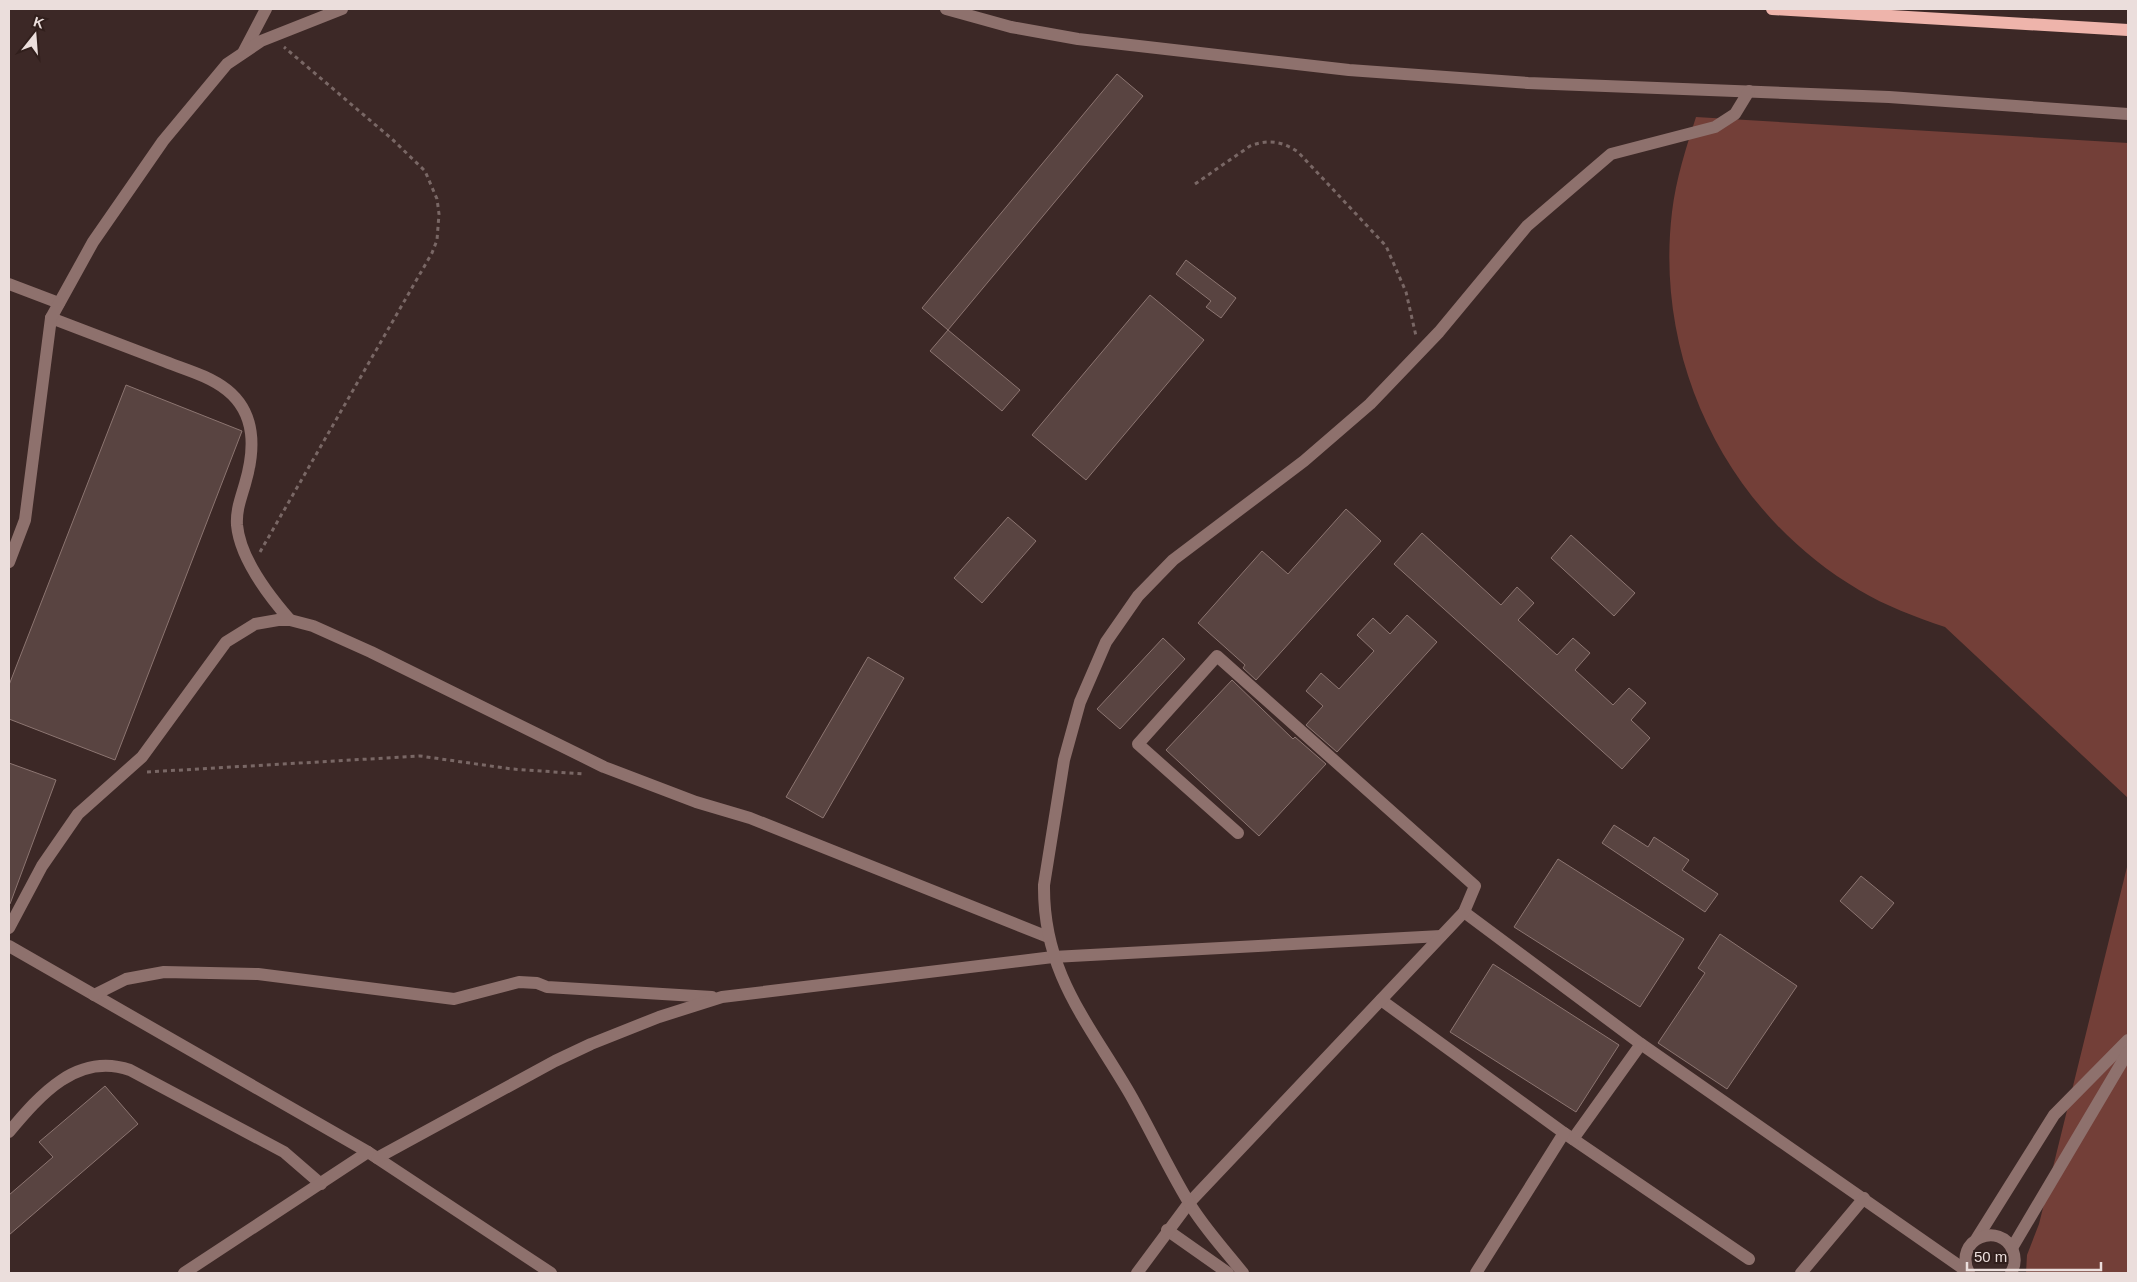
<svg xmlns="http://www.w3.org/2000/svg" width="2137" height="1282" viewBox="0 0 2137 1282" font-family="Arial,sans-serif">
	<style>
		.green { fill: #733f38 }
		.building { fill: #594441; stroke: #8c7571 }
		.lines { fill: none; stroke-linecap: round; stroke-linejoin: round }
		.path { stroke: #796765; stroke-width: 3; stroke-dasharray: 4 4; stroke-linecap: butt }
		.minor { stroke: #8e716d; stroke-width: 12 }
		.major { stroke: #eeb4ab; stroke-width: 12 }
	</style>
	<rect width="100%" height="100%" fill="#3c2826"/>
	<g class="green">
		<path d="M1696,117l432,26v655l-183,-171c-30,-10 -59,-21 -86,-37 -131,-77 -205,-227 -187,-378 4,-33 14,-64 24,-95z"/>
		<polygon points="2128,863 2128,1273 2026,1273 2027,1255 2039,1224"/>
	</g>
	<g class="building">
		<polygon points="1117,74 1143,96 948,330 922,308"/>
		<polygon points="1186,260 1236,298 1221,318 1206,307 1211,301 1176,274"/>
		<polygon points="1150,295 1204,340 1086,480 1032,435"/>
		<polygon points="948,330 1020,390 1002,411 930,351"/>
		<polygon points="126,385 242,431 115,760 9,719 9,685"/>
		<polygon points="1346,509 1381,541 1256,680 1243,668 1245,665 1198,623 1262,551 1288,574"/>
		<polygon points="1008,517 1036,541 982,603 954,578"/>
		<polygon points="1422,533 1501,605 1517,587 1534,603 1518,620 1557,655 1573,638 1590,653 1575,670 1613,705 1629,688 1646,703 1631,720 1650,738 1622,769 1394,564"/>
		<polygon points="1571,535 1635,593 1614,616 1551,558"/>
		<polygon points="1407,615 1437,642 1337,752 1306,725 1323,706 1306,691 1321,673 1339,689 1374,651 1357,635 1373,618 1390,634"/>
		<polygon points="1163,638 1185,659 1120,729 1097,709"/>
		<polygon points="868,657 904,678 823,818 786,797"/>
		<polygon points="1232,680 1293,739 1295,737 1326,764 1259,836 1166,750"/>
		<polygon points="9,763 56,780 10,904 9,904"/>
		<polygon points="1614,825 1648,847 1654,837 1689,860 1682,870 1718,894 1705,912 1602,843"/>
		<polygon points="1558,859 1684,939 1640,1007 1514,927"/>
		<polygon points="1861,876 1894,903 1872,929 1840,901"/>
		<polygon points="1720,934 1797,986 1727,1089 1658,1043 1705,973 1698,968"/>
		<polygon points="1493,964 1619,1045 1576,1112 1450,1032"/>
		<polygon points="105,1086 138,1124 9,1235 9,1195 53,1157 39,1142"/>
	</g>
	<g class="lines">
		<g class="path">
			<path d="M1195,184l55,-38c18,-7 32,-5 48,6l88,94 20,46 10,44"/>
			<polyline points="260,552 432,253 437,240 439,214 437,199 425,171 392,139 284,47"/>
			<polyline points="147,772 420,756 512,769 584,774"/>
		</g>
		<g class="minor">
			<polyline points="946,9 1011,27 1078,39 1349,70 1528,83 1889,97 2128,114"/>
			<polyline points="244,51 266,9"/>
			<polyline points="9,284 59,303"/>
			<path d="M51,318c37,14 73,28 110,42 22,9 47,15 66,30 30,24 28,60 18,94 -4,14 -9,26 -8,41 3,33 32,71 53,95"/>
			<polyline points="9,562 25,520 51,318 93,242 163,141 227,64 261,41 342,9"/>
			<polyline points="1464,912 1641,1044 1968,1272"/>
			<polyline points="9,928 42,866 78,814 142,757 226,642 255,624 278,620 290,620 313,626 371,652 604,767 696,802 750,818 1048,937"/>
			<polyline points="9,946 368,1152 551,1273"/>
			<polyline points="94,995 126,979 164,972 258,974 454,999 519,982 537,983 547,987 712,997"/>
			<polyline points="1381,1000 1564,1133 1749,1259"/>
			<path d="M9,1132c31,-37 68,-80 121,-62l154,82 37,32"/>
			<polyline points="1573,1139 1641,1044"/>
			<polyline points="377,1158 555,1061 591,1044 659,1017 722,997 1053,957 1441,936"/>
			<polyline points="1167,1230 1228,1273"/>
			<polyline points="1977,1238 2054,1115 2128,1040"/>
			<polyline points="2012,1248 2128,1052"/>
			<polyline points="184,1273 368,1152"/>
			<polyline points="1137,1273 1189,1203 1464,912 1475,886 1217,656 1138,744 1238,833"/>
			<path d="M1243,1273c-18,-23 -40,-46 -55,-72 -21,-35 -38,-72 -58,-107 -42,-72 -87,-121 -86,-209l20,-125 16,-58 26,-60 32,-46 35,-36 131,-99 66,-57 69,-72 88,-106 84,-72 104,-27 20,-13 14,-23"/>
			<polyline points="1476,1273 1564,1133"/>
			<polyline points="1801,1273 1864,1198"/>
			<path d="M1969,1273c-17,-34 32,-53 44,-22 3,8 2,15 -2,22"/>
		</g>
		<polyline class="major" points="1772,9 2128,30"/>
	</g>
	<rect width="2137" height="1282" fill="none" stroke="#ebdedc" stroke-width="20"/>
	<g transform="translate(35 35) rotate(17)" stroke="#311f1c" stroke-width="4" paint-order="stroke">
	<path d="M0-4L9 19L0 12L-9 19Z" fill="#ebdedc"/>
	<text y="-8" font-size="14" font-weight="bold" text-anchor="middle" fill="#ebdedc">K</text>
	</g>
	<path d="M1967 1262v8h134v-8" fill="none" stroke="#ebdedc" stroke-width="2.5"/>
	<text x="1974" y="1262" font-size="15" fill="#ebdedc" stroke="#311f1c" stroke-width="4" paint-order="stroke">50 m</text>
</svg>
